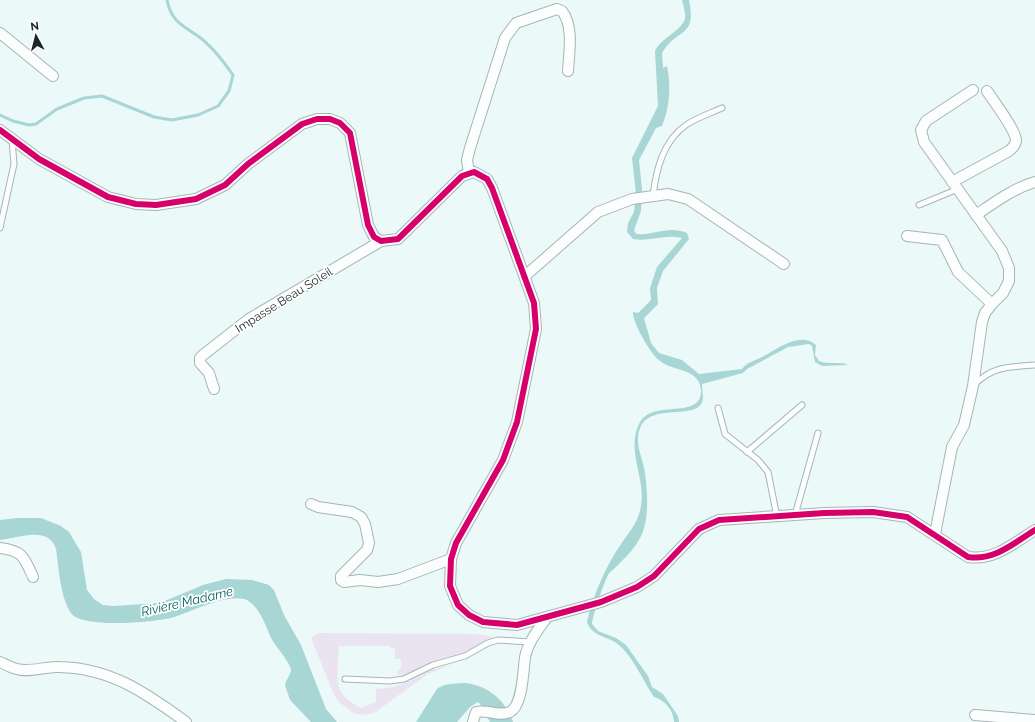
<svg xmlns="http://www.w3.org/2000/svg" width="1035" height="722" viewBox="0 0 1035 722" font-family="Raleway,sans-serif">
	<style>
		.grass { fill: #eae4f1 }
		.water { fill: #a7d6d5 }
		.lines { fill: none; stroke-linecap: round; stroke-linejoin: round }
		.stream { stroke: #a7d6d5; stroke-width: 3 }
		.service-casing { stroke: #a9b4b4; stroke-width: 7 }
		.minor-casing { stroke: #a9b4b4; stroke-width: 12 }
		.service { stroke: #fcfefe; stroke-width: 5 }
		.minor { stroke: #fcfefe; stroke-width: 10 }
		.cycleway-casing { stroke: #fff; stroke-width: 8 }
		.cycleway { stroke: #d6006c; stroke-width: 6 }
		.labels { text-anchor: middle; stroke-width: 3.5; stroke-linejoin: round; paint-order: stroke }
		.street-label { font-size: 12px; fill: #1d2626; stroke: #fff }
		.water-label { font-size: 13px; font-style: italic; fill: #055f5f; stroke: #fff }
	</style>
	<rect width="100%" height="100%" fill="#ecf9f9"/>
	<path class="grass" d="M318,633l160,1 15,3 -30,18 -34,9 -21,10 -8,2 -3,-4 4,-5v-8h-6v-10l-4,-1 -1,-2h-51c-1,30 -9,47 22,62l15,-6v-13l18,-2 16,-6 20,-11 23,-6 -25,10 -54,39 -13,2 -7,-2 -14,-10 -6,-8 -23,-57z"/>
	<g class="water">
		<path d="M682,0h7c8,39 -12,27 -27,53l1,15 4,-2c4,21 3,40 -5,60l-6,2 -17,32 3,29 -1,22 -7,19 2,4c18,2 33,-9 51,-1l2,6 -26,32 -6,17 1,16 -14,14 7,25 8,10 23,7 17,14 43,-5c5,-7 15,-9 22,-13 14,-8 37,-25 52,-11l-1,10 4,6c10,4 20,0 29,4l-26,1 -7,-4 -3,-16 -3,-2 -21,3 -41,22 -4,4 -41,11c0,5 1,11 1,15 -4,23 -49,3 -62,27 -8,16 2,32 4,47 2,17 4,39 -1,55 -4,15 -15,26 -26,37 -3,3 -8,7 -10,10 -4,7 -16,42 -16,49l6,7 18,7 10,7 22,31 4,11 11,7 15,22 1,6h-5c0,-11 -9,-22 -20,-25 -10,-15 -21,-40 -35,-52 -10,-9 -27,-8 -32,-23 6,-26 17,-52 32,-75 9,-14 20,-24 22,-42 5,-27 -16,-56 -1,-83 14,-23 61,-2 61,-31 -1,-23 -27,-19 -41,-30 -9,-6 -28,-39 -27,-49l5,1 13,-13 -1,-12 7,-21 25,-29c-17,-4 -33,4 -49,1l-6,-7 1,-9 6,-11 2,-18 -4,-36 26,-52 -3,-55c5,-12 27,-21 30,-32 1,-6 -2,-14 -3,-19z"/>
		<path d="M17,518h24l20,8 8,6 12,20 6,38 7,9 9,6 10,1 47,-3 43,-18 23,-6 26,1 17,5 5,5 10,25 17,30 25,64 11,13h-26l-21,-22 -5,-15c1,-5 5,-10 6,-14 1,-7 -16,-25 -20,-33 -5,-12 -13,-35 -27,-39 -20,-5 -53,13 -73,19 -17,4 -90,11 -100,-5 -11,-17 -12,-44 -15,-64 -7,-24 -38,-11 -56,-9v-20z"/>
		<path d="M463,683c23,1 43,17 50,39h-23l-10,-18 -2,-2 -8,5 -13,15h-41l21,-33c8,-6 16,-5 26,-6z"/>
	</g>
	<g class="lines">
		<path class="stream" d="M0,115l13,6 16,4 7,-1 21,-15 27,-11 18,-2 52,21 18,3 26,-5 20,-9 11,-15 4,-16c-9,-13 -18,-25 -30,-35 -17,-14 -31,-15 -36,-40"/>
		<g class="service-casing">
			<g id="service">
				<path d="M653,196c3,-26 10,-55 33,-71 10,-7 25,-12 36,-17"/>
				<polyline points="919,205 958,189"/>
				<polyline points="0,228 14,164 12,140"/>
				<path d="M974,385c19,-19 35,-18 61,-20"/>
				<polyline points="718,408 725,434 758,460 768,472 777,517"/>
				<polyline points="747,452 802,405"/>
				<polyline points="795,515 818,433"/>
				<polyline points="345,679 390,681 404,679 433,665 465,656 488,643 498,640 530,642"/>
			</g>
		</g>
		<g class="minor-casing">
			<g id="minor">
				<polyline points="0,33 53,76"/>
				<polyline points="973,90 926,121 921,130 924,142 1002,251 1009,268 1009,281 1003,293 992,304"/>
				<path d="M0,130l39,29 69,38 28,7 20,1 40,-6 29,-14 23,-21 54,-40 15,-5h13l10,4 10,10 18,92 6,12 7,4 17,-2 64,-63 12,-4 13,7 5,9 42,115 2,26 -19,93 -14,38 -47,83 -5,16 -1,27 8,19 11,10 14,7 34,3 84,-23 36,-15 17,-11 45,-47 20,-9 105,-7 49,-1 34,5 61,40c26,4 46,-14 67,-27"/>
				<path d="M469,173l-2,-13 3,-12 35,-110 11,-15 41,-14 5,2c12,15 7,42 6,60"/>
				<path d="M952,182l57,-31c4,-3 6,-5 7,-10 0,-11 -22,-39 -29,-50"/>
				<path d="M976,215c19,-13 38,-27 59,-33"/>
				<polyline points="907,236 942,240 958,272 992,304 985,313 982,322 973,386 964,425 952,447 935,534"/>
				<polyline points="525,276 598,212 632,199 668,194 688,199 784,264"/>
				<polyline points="214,389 209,373 200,363 200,358 203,355 249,319 381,241"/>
				<polyline points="311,504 318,507 352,512 361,517 365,524 369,543 367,550 341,576 341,580 344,582 360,580 378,582 398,579 451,559"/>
				<path d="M0,548c23,3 24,9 33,29"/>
				<path d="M0,662c5,2 11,6 17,7 12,4 29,-3 42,-2 52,1 87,26 127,55"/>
				<polyline points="975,715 1035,720"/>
				<path d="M473,722l3,-10c11,-3 23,5 34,0 13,-7 13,-41 15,-55 3,-15 13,-27 22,-40"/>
			</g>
		</g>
		<use href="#service" class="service"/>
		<use href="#minor" class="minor"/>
		<g class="cycleway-casing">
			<path id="cycleway" d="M0,130l39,29 69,38 28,7 20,1 40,-6 29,-14 23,-21 54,-40 15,-5h13l10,4 10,10 18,92 6,12 7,4 17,-2 64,-63 12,-4 13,7 5,9 42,115 2,26 -19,93 -14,38 -47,83 -5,16 -1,27 8,19 11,10 14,7 34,3 84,-23 36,-15 17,-11 45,-47 20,-9 105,-7 49,-1 34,5 61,40c26,4 46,-14 67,-27"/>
		</g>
		<use href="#cycleway" class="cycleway"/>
	</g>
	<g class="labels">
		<g class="street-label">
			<text transform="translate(284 300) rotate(-32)" y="4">Impasse Beau Soleil</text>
		</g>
		<g class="water-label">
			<text transform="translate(187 601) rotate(-13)" y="5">Rivière Madame</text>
		</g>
	</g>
	<g transform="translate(36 36) rotate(353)" stroke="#ffffff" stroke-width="3" paint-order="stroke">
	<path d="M0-3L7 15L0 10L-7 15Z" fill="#1d2626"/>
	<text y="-6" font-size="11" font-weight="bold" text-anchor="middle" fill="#1d2626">N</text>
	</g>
</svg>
